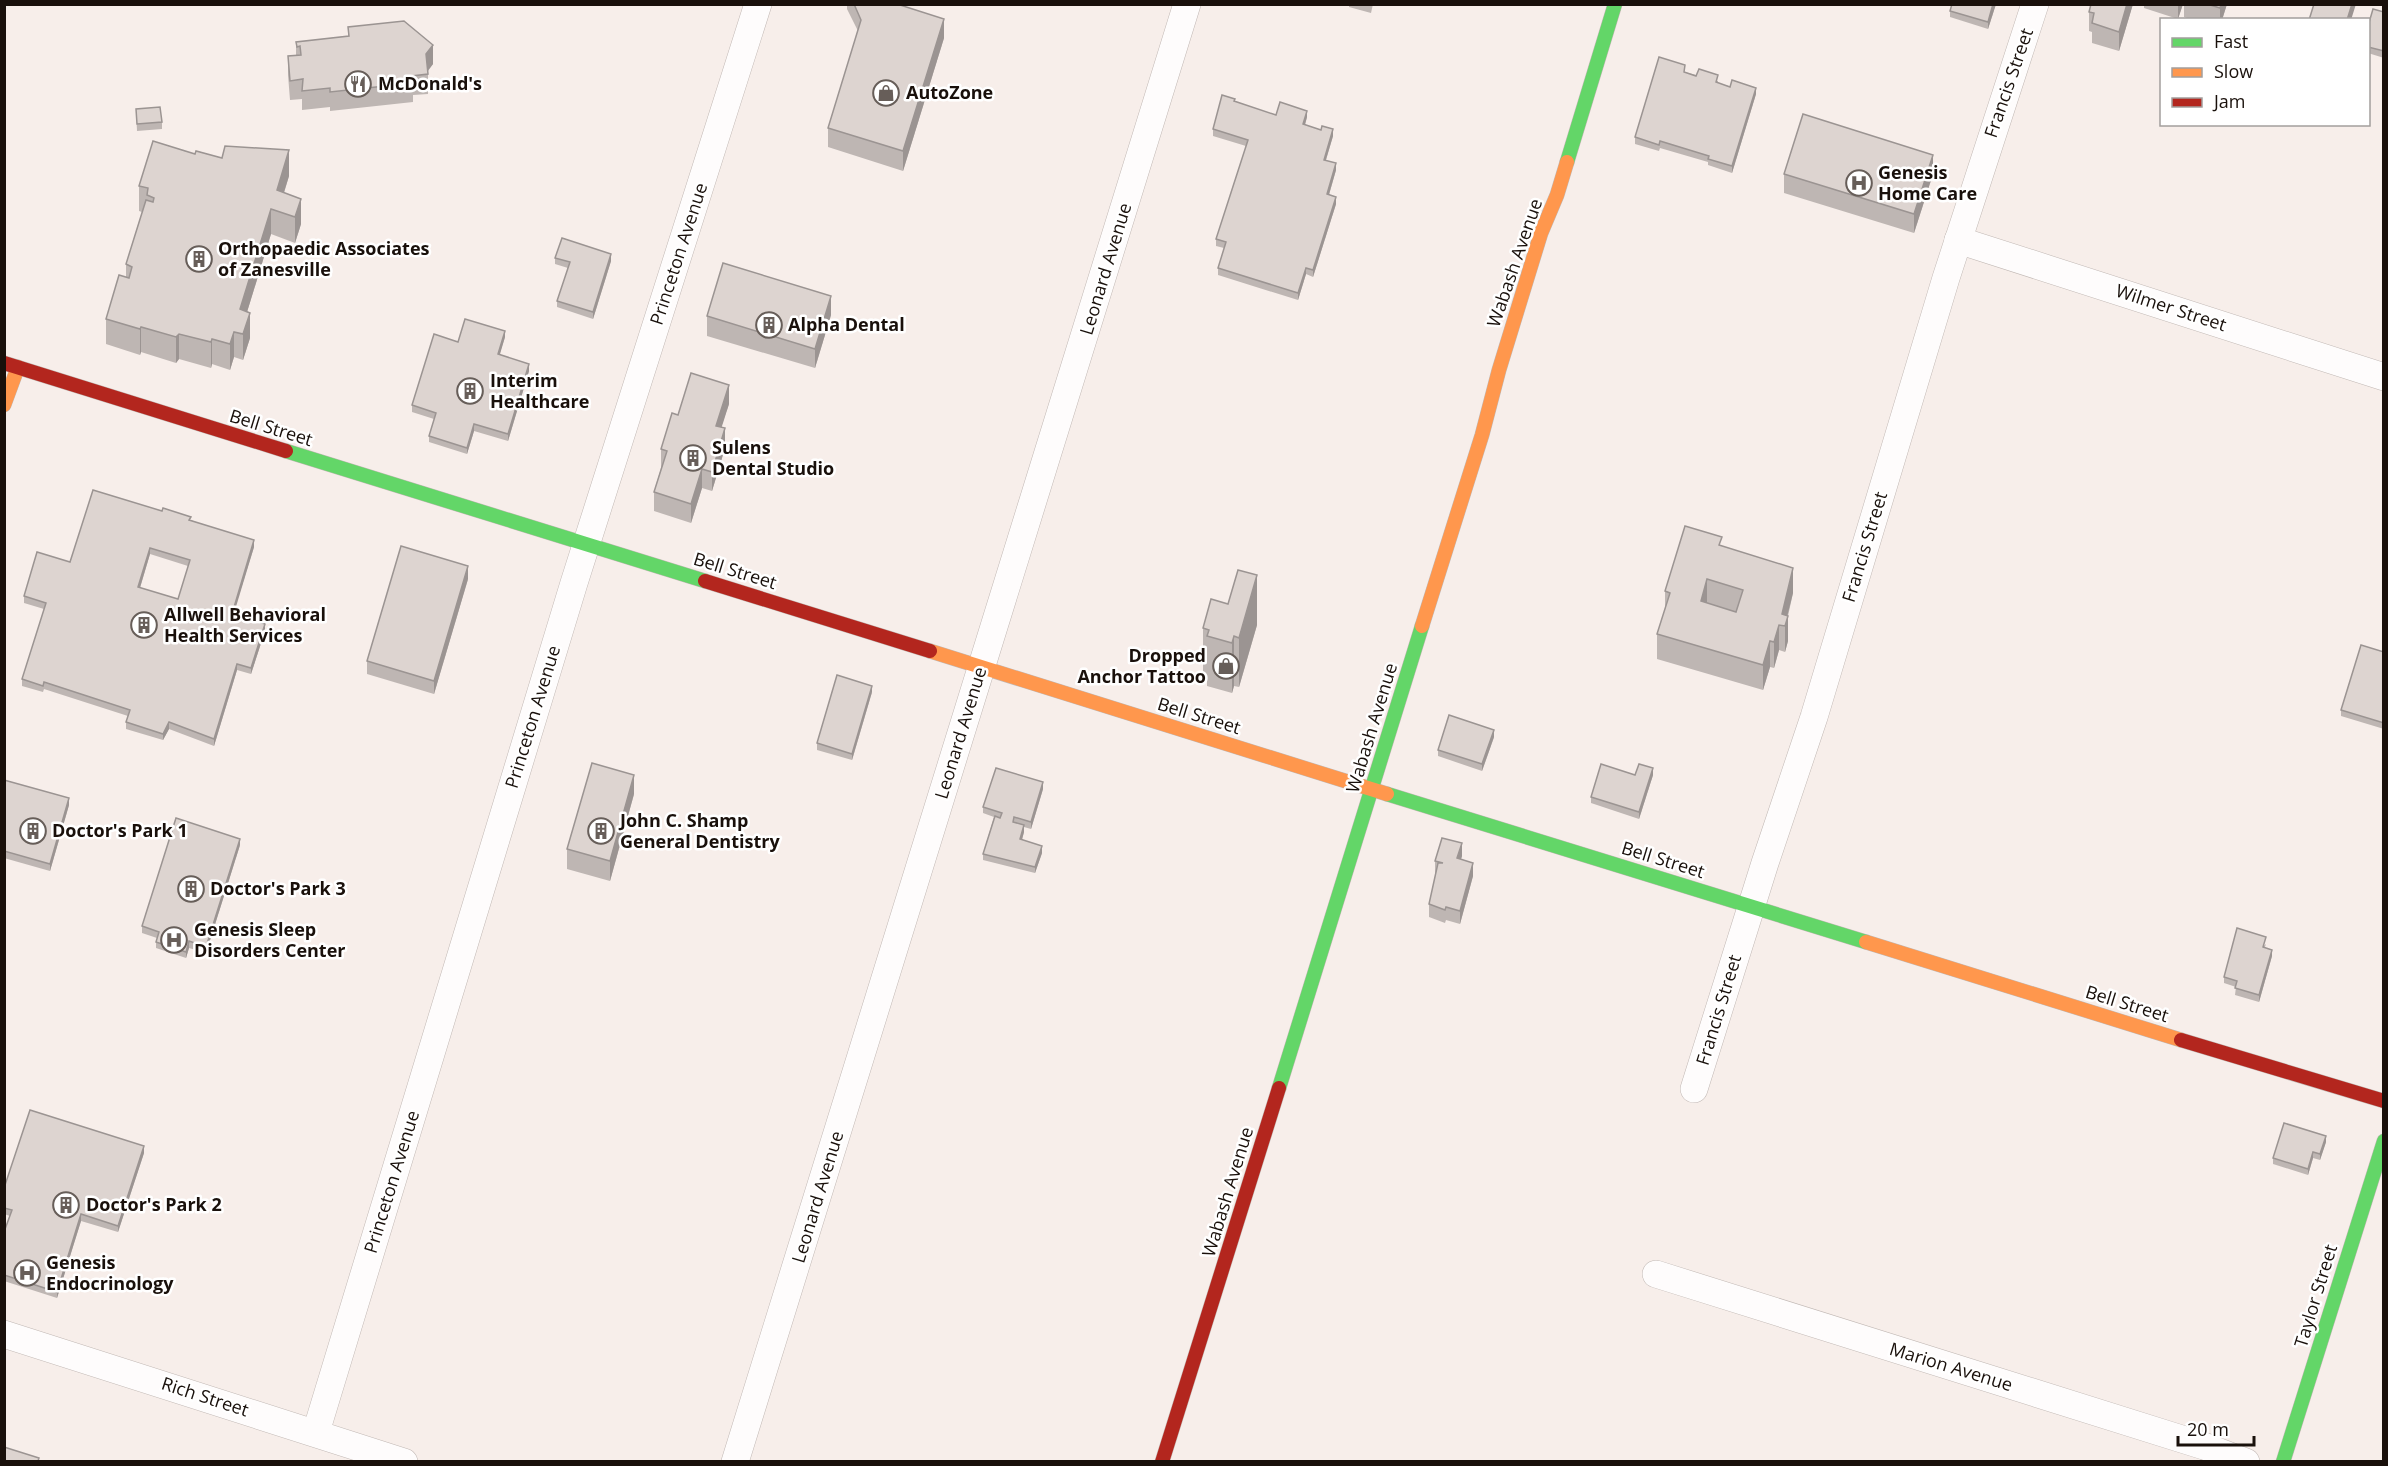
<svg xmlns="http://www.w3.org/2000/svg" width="2388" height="1466" viewBox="0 0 2388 1466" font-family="'Open Sans',sans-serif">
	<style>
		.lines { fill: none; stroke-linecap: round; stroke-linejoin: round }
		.street-casing { stroke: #c1b8b4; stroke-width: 28 }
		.fast-casing { stroke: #c1b8b4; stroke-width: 15 }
		.slow-casing { stroke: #c1b8b4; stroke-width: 15 }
		.jam-casing { stroke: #c1b8b4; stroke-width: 15 }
		.street { stroke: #fefcfc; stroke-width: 27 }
		.fast { stroke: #63d668; stroke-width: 14 }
		.slow { stroke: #ff974d; stroke-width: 14 }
		.jam { stroke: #b3261e; stroke-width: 14 }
		.wall { fill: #beb6b3; fill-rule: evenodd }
		.shaded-wall { fill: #9b9492 }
		.building { fill: #ddd4d0; stroke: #9b9492; stroke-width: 1.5; fill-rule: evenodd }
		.labels { text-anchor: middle; stroke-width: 5; stroke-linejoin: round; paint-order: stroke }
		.street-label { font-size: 18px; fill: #19100b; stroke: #fff }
		.poi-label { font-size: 18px; font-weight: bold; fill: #19100b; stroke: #fff; text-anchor: start }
	</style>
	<rect width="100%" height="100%" fill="#f7eeea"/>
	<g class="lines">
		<g class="street-casing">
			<g id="street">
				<polyline points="1958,240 2384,377"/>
				<polyline points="1694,1089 1765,863 1814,717 1946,278 2035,4"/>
				<polyline points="1656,1274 2204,1446 2246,1462"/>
				<polyline points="4,1334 404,1462"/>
				<polyline points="316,1432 574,583 758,4"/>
				<polyline points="735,1462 1187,4"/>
			</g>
		</g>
		<g class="fast-casing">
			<g id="fast">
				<polyline points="1567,162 1615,4"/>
				<polyline points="286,451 705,581"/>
				<polyline points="1387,794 1866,942"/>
				<polyline points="1279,1088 1422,626"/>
				<polyline points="2283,1462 2384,1141"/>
			</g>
		</g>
		<g class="slow-casing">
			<g id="slow">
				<polyline points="4,405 18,367"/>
				<polyline points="1422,626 1482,435 1499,370 1541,233 1557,195 1567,162"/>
				<polyline points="930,651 1387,794"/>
				<polyline points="1866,942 2181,1040"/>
			</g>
		</g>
		<g class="jam-casing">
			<g id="jam">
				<polyline points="4,363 286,451"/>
				<polyline points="705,581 930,651"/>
				<polyline points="2181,1040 2384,1101"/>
				<polyline points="1162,1462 1279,1088"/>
			</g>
		</g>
		<use href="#street" class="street"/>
		<use href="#fast" class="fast"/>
		<use href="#slow" class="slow"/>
		<use href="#jam" class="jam"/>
	</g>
	<g class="wall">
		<polygon points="847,4 854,4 944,38 903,171 828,147 828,128 858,31 847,9"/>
		<polygon points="1349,4 1373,4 1371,13 1349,7"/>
		<polygon points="1952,4 1996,4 1988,29 1950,17 1950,11"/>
		<polygon points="2091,4 2133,4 2119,51 2092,43 2092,32 2089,31 2089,12"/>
		<polygon points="2144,4 2183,4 2178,19 2144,8"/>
		<polygon points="2184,4 2227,4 2222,20 2193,20 2184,17"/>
		<polygon points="2384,12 2384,58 2368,53 2368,26"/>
		<polygon points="348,27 433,64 428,71 428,94 413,95 413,102 330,111 330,107 302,110 302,99 290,100 288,75 288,56 296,55 296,42 348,36"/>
		<polygon points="1685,72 1718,81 1718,83 1756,94 1732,173 1708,165 1708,162 1660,148 1659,151 1635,144 1635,137"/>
		<polygon points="1235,102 1276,115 1307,117 1305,125 1333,136 1326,160 1336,170 1329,195 1336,204 1313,277 1306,274 1298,300 1218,275 1218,268 1224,248 1216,246 1216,239 1246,146 1213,136 1213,129"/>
		<polygon points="136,109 162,122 162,129 137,131"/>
		<polygon points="195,154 289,176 284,193 301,224 295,243 271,234 247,312 250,338 243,360 234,357 230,370 212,364 211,368 179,359 176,363 141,352 140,355 106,344 106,319 126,277 126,264 142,212 139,211 139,186"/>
		<polygon points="1784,174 1933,174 1914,233 1784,193"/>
		<polygon points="555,258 611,261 593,319 557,307 557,301 568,268 555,264"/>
		<polygon points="831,315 815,368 707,336 707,316"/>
		<polygon points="505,337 499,355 529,371 508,441 474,431 467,454 429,442 429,436 434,419 412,412 412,405 458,342"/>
		<polygon points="729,404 721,427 725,448 712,491 702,488 691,523 654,511 654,492 661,468 661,449 678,415"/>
		<path d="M191,520l63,27 -21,67 32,17 -14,43 -14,-4 -23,76 -45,-17 -6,11 -37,-11v-7l2,-6 -84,-27 -1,3 -21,-6v-7l22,-70 -20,-6v-7l46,-34zM150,554l38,12 -10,33 -38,-11z"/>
		<polygon points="1722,546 1793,593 1788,616 1788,641 1785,652 1779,650 1774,668 1770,667 1763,690 1657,659 1657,634 1665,610 1665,591"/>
		<polygon points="468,579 434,694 367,674 367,661"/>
		<polygon points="1257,625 1239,687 1234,686 1232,693 1207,686 1207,679 1203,678 1203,628"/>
		<polygon points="2384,652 2384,729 2341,716 2341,710"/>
		<polygon points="872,692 852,760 817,750 817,743"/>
		<polygon points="1494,737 1482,771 1438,756 1438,750"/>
		<polygon points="1635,775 1653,775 1639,819 1591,803 1591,797"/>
		<polygon points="4,780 69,805 50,871 4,858"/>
		<polygon points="1043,789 1031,829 1024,827 1024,832 1022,840 1042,853 1035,873 983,860 983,854 994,817 983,813 983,807"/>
		<polygon points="634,794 610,881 567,869 567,849"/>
		<polygon points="240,845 206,953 189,948 186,958 156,948 156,942 157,938 142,933 142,926"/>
		<polygon points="1462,856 1461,859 1473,876 1460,924 1446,920 1445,923 1429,917 1429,904 1436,874 1435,874 1435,861"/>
		<polygon points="2266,944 2265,947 2272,956 2259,1002 2235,995 2236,987 2224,983 2224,977"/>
		<polygon points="2326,1142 2320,1160 2313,1158 2308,1175 2273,1164 2273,1158"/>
		<polygon points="144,1153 118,1232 81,1221 57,1298 4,1281 4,1232 10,1216 4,1214 4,1188"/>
	</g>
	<g class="shaded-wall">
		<polygon points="1993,4 1996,4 1988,29 1988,22"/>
		<polygon points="2127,4 2133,4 2119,51 2119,32"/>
		<polygon points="2178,4 2183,4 2178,19"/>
		<polygon points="2221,4 2227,4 2222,20 2220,20 2220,8"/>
		<polygon points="2352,4 2356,4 2351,20 2347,20"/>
		<polygon points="944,19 944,38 903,171 903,151"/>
		<polygon points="433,45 433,64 426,73 426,54"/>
		<polygon points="1756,88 1756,94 1732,173 1732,166"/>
		<polygon points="1307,111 1307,117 1303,131 1303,124"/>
		<polygon points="1333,129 1333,136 1324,166 1324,160"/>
		<polygon points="289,150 289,176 278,211 277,190"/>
		<polygon points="1933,155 1933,174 1914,233 1914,214"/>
		<polygon points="1336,163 1336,170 1327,201 1327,194"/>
		<polygon points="1336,197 1336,204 1313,277 1313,270"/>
		<polygon points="301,199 301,224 295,243 295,217"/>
		<polygon points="271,209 271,234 240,335 240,309"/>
		<polygon points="611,254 611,261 593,319 593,312"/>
		<polygon points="1306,268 1306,274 1298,300 1298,293"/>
		<polygon points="831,296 831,315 815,368 815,349"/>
		<polygon points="250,313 250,338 243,360 243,334"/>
		<polygon points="141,327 141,352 140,355 140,329"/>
		<polygon points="505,331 505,337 498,361 498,354"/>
		<polygon points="234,332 234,357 230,370 230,344"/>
		<polygon points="179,334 179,359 176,363 176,337"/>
		<polygon points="212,339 212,364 211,368 211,342"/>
		<polygon points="529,364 529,371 508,441 508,434"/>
		<polygon points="729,385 729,404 716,445 716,426"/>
		<polygon points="474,424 474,431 467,454 467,448"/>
		<polygon points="725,428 725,448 712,491 712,472"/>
		<polygon points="702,469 702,488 691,523 691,504"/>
		<polygon points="254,540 254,547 232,620 232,614"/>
		<polygon points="150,548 150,554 138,594 138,587"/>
		<polygon points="468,566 468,579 434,694 434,681"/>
		<polygon points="1793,568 1793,593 1787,617 1788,616 1788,641 1785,652 1785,626 1782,614"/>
		<polygon points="1257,575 1257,625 1239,687 1239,638"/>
		<polygon points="1707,579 1707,604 1701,601"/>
		<polygon points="265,624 265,631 251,674 251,668"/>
		<polygon points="1779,625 1779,650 1774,668 1774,642"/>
		<polygon points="1234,636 1234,686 1232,693 1232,643"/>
		<polygon points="1770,641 1770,667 1763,690 1763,665"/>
		<polygon points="237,664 237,670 214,746 214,739"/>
		<polygon points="872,686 872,692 852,760 852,754"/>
		<polygon points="169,722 169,729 163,740 163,734"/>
		<polygon points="1494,730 1494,737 1482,771 1482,764"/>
		<polygon points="1653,768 1653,775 1639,819 1639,812"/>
		<polygon points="634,775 634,794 610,881 610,861"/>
		<polygon points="1043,782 1043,789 1031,829 1031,822"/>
		<polygon points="69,798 69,805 50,871 50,864"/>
		<polygon points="1024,825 1024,832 1020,846 1020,839"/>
		<polygon points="240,839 240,845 206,953 206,947"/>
		<polygon points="1462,843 1462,856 1457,871 1457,858"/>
		<polygon points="1042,846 1042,853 1035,873 1035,867"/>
		<polygon points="1473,863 1473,876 1460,924 1460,911"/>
		<polygon points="189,941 189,948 186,958 186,952"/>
		<polygon points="2272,950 2272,956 2259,1002 2259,995"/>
		<polygon points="2326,1136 2326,1142 2320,1160 2320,1154"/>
		<polygon points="144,1146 144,1153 118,1232 118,1226"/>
		<polygon points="2313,1152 2313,1158 2308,1175 2308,1169"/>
		<polygon points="81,1214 81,1221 57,1298 57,1292"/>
	</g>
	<g class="building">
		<polygon points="854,4 897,4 944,19 903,151 828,128 861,20"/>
		<polygon points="1952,4 1993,4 1988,22 1950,11"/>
		<polygon points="2091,4 2127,4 2119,32 2092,23 2094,13 2089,12"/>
		<polygon points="2207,4 2221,4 2220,8"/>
		<polygon points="2314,4 2352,4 2347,20 2309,20"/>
		<polygon points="2373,9 2384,12 2384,51 2368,47 2368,26"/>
		<polygon points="404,21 433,45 426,54 428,74 412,76 413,83 330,92 330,88 302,91 303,79 290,81 288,56 301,55 300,46 297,47 296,42 349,36 348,27"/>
		<polygon points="1659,57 1685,65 1684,72 1696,76 1699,69 1718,75 1716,82 1730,87 1732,80 1756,88 1732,166 1708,159 1709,156 1660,141 1659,145 1635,137"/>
		<polygon points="1222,95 1235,99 1234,101 1276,115 1280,102 1307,111 1303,124 1321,130 1322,126 1333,129 1324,160 1336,163 1327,194 1336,197 1313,270 1306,268 1298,293 1218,268 1226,242 1216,239 1248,140 1213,129"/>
		<polygon points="160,107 162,122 137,124 136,109"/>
		<polygon points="1803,114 1933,155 1914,214 1784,174"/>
		<polygon points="153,141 195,154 196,151 222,158 225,146 289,150 277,190 301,199 295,217 271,209 240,309 250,313 243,334 234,332 230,344 212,339 211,342 179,334 176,337 141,327 140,329 106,319 119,275 129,278 132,267 126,264 146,200 153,202 154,198 147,195 148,188 139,186"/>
		<polygon points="562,238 611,254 593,312 557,301 570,262 555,258"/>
		<polygon points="723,263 831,296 815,349 707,316"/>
		<polygon points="465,319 505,331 498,354 529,364 508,434 474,424 467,448 429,436 436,413 412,405 434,334 458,342"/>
		<polygon points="691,373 729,385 716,426 725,428 712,472 702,469 691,504 654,492 667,451 661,449 672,413 678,415"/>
		<path d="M93,490l69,21 1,-3 28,9 -2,3 65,20 -22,74 33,10 -14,44 -14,-4 -23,75 -45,-17 -6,12 -37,-12 4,-12 -86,-28 -1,4 -21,-7 24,-76 -22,-7 13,-44 33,10zM150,548l40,12 -12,39 -40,-12z"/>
		<path d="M1685,526l37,11 -3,8 74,23 -11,46 6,2 -3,10 -6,-1 -5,17 -4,-1 -7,24 -106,-31 13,-41 -5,-2zM1707,579l36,11 -7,22 -35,-11z"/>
		<polygon points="401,546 468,566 434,681 367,661"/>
		<polygon points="1238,570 1257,575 1239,638 1234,636 1232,643 1207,636 1209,630 1203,628 1211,599 1228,604"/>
		<polygon points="2361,645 2384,652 2384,723 2341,710"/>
		<polygon points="837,675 872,686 852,754 817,743"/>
		<polygon points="1449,715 1494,730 1482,764 1438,750"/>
		<polygon points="592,763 634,775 610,861 567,849"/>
		<polygon points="1601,764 1635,775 1639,764 1653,768 1639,812 1591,797"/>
		<polygon points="996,768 1043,782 1031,822 1014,817 1013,822 1024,825 1020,839 1042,846 1035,867 983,854 995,816 1000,818 1002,813 983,807"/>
		<polygon points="4,780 69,798 50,864 4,851"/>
		<polygon points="176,818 240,839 206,947 189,941 186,952 156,942 159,932 142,926"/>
		<polygon points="1442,838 1462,843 1457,858 1473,863 1460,911 1446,907 1445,910 1429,904 1438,863 1443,863 1435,861"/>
		<polygon points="2237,928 2266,937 2263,947 2272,950 2259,995 2235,988 2237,981 2224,977"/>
		<polygon points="30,1110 144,1146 118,1226 81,1214 57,1292 4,1275 4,1232 12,1210 4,1208 4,1188"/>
		<polygon points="2284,1123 2326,1136 2320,1154 2313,1152 2308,1169 2273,1158"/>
		<polygon points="4,1447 39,1458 38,1461 4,1461"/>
	</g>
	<defs>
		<g id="restaurant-ring" transform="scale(1.35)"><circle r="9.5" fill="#fff" stroke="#675e59" stroke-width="1.5"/><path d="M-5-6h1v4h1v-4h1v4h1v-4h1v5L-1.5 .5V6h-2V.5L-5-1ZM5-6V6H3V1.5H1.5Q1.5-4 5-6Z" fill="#675e59"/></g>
		<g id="shop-ring" transform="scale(1.35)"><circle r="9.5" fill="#fff" stroke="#675e59" stroke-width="1.5"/><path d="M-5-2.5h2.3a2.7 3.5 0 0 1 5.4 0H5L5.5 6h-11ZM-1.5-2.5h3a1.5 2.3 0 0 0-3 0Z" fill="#675e59"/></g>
		<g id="hospital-ring" transform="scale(1.35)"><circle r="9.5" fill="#fff" stroke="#675e59" stroke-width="1.5"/><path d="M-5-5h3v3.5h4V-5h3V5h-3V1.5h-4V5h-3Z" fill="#675e59"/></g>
		<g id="building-ring" transform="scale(1.35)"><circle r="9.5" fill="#fff" stroke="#675e59" stroke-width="1.5"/><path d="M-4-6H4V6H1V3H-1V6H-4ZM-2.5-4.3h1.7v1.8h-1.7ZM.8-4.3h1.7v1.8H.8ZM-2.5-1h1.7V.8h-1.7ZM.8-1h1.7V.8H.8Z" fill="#675e59"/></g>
	</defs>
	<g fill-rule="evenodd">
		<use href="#restaurant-ring" x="358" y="84"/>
		<use href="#shop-ring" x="886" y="93"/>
		<use href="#hospital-ring" x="1859" y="183"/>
		<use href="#building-ring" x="199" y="259"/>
		<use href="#building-ring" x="769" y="325"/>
		<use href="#building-ring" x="470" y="391"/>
		<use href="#building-ring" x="693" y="458"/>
		<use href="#building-ring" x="144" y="625"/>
		<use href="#shop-ring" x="1226" y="666"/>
		<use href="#building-ring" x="33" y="831"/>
		<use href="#building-ring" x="601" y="831"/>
		<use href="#building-ring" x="191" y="889"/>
		<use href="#hospital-ring" x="174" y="940"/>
		<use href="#building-ring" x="66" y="1205"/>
		<use href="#hospital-ring" x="27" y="1273"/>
	</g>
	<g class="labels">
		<g class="street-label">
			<text transform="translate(2009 83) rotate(-71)" y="6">Francis Street</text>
			<text transform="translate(679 254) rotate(-72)" y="6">Princeton Avenue</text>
			<text transform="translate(1515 263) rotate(-71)" y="6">Wabash Avenue</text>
			<text transform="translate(1106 269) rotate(-73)" y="6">Leonard Avenue</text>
			<text transform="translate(2171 308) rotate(18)" y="6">Wilmer Street</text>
			<text transform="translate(271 428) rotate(17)" y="6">Bell Street</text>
			<text transform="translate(1865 547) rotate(-73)" y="6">Francis Street</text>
			<text transform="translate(735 571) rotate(17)" y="6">Bell Street</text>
			<text transform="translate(1199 716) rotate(17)" y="6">Bell Street</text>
			<text transform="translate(533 717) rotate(-73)" y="6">Princeton Avenue</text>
			<text transform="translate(1372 728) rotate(-73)" y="6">Wabash Avenue</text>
			<text transform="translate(961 733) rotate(-73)" y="6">Leonard Avenue</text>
			<text transform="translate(1663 860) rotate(17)" y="6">Bell Street</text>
			<text transform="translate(2127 1004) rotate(17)" y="6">Bell Street</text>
			<text transform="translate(1719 1010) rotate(-73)" y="6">Francis Street</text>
			<text transform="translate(392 1182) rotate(-73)" y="6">Princeton Avenue</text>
			<text transform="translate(1228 1192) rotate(-73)" y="6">Wabash Avenue</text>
			<text transform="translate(818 1197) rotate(-73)" y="6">Leonard Avenue</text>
			<text transform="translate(2316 1296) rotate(-73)" y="6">Taylor Street</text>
			<text transform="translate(1951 1367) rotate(17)" y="6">Marion Avenue</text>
			<text transform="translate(205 1397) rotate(18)" y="6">Rich Street</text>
		</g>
		<g class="poi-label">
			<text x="378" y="90">McDonald's</text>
			<text x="906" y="99">AutoZone</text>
			<text x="1878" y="179">Genesis<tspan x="1878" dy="21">Home Care</tspan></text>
			<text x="218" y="255">Orthopaedic Associates<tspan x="218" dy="21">of Zanesville</tspan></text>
			<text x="788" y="331">Alpha Dental</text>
			<text x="490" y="387">Interim<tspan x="490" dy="21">Healthcare</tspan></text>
			<text x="712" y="454">Sulens<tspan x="712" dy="21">Dental Studio</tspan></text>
			<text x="164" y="621">Allwell Behavioral<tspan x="164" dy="21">Health Services</tspan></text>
			<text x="1206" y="662" text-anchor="end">Dropped<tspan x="1206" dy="21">Anchor Tattoo</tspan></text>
			<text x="620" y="827">John C. Shamp<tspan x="620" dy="21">General Dentistry</tspan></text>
			<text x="52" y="837">Doctor's Park 1</text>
			<text x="210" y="895">Doctor's Park 3</text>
			<text x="194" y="936">Genesis Sleep<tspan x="194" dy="21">Disorders Center</tspan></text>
			<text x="86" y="1211">Doctor's Park 2</text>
			<text x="46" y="1269">Genesis<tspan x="46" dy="21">Endocrinology</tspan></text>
		</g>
	</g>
	<rect width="2388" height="1466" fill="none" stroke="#19100b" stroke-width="12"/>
	<rect x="2160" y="18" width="210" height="108" fill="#ffffff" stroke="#a39f9d" stroke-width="1.5"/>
	<rect x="2172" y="38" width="30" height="9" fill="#63d668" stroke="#a39f9d" stroke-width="1.5"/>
	<text x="2214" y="48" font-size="18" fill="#19100b">Fast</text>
	<rect x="2172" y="68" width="30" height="9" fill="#ff974d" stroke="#a39f9d" stroke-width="1.5"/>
	<text x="2214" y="78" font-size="18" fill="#19100b">Slow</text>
	<rect x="2172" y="98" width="30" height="9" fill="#b3261e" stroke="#a39f9d" stroke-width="1.5"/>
	<text x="2214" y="108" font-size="18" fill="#19100b">Jam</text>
	<path d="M2178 1436v9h76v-9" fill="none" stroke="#19100b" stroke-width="3"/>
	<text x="2187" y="1436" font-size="18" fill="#19100b" stroke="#ffffff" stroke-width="4.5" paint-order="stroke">20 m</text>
</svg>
